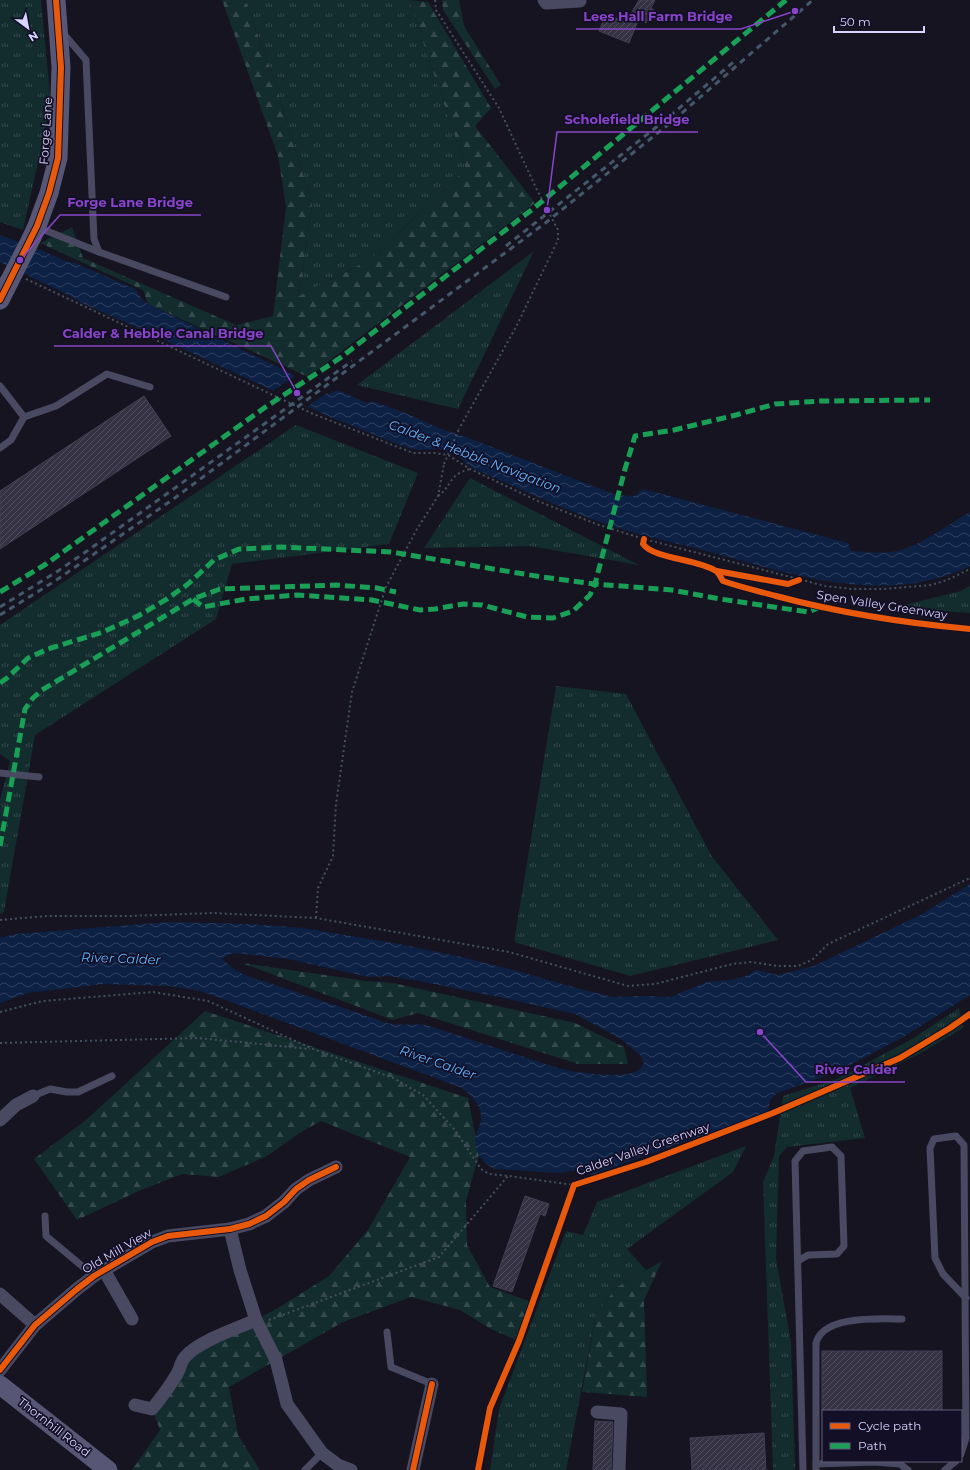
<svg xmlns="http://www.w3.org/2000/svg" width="970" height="1470" viewBox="0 0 970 1470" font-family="Montserrat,sans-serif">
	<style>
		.grass { fill: url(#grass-tufts) }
		.forest { fill: url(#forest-firs) }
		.water { fill: url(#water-waves); fill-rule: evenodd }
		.pier { fill: #161421 }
		.building { fill: url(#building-hatch); stroke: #433f54 }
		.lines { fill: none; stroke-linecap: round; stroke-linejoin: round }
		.path { stroke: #44505f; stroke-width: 2; stroke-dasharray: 2 3; stroke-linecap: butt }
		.lane { stroke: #4a4962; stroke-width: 7 }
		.street { stroke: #4a4962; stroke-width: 13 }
		.secondary { stroke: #575674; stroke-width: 19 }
		.rail { stroke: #43596b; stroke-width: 3; stroke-dasharray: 6 5; stroke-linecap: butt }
		.path-bridge { stroke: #44505f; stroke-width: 2; stroke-dasharray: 2 3; stroke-linecap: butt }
		.secondary-bridge { stroke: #575674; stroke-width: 19 }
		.quiet { stroke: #1a9f57; stroke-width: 5; stroke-dasharray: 10 5; stroke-linecap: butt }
		.cycleway-casing { stroke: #130f26; stroke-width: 8 }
		.cycleway { stroke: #e8590c; stroke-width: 6 }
		.labels { text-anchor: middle; stroke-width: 3.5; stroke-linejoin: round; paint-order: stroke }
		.street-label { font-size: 12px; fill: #d9d4ff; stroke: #130f26 }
		.water-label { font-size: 13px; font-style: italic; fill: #62b6ff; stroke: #130f26 }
		.leader { fill: none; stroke: #8945c9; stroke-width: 1.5 }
		.callout-dot { fill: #8945c9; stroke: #130f26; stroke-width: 1.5 }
		.callout-label { font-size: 13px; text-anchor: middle; font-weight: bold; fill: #8945c9; stroke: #130f26; stroke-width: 3.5; stroke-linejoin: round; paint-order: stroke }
	</style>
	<defs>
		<pattern id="grass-tufts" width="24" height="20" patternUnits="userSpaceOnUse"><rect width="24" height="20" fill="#132c2d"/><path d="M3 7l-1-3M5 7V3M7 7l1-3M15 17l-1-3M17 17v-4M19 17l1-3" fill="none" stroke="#354a4c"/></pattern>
		<pattern id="forest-firs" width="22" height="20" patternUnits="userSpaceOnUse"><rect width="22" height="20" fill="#132c2d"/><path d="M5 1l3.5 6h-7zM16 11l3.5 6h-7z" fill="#354a4c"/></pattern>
		<pattern id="water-waves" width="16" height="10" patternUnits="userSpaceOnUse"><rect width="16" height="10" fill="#0d2144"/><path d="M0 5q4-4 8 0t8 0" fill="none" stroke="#304060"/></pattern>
		<pattern id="building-hatch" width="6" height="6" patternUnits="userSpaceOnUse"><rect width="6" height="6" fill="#343243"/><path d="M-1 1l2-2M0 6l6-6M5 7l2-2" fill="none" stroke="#514f5f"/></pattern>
	</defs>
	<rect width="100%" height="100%" fill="#161421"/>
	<g class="grass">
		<polygon points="0,0 41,0 51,104 23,230 0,222"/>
		<polygon points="245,0 409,0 466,169 371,259 299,296 312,204 275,82"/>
		<polygon points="534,251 458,409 357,385"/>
		<polygon points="296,425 418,473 389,544 232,564 216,619 35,735 4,912 0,914 0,800 10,761 0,754 0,625"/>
		<polygon points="470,478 639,565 530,546 424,548"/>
		<polygon points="970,586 970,613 892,608 961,591"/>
		<polygon points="556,686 626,694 711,855 778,940 630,976 514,942"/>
		<polygon points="959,1008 963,1028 921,1053 850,1088 865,1138 787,1147 779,1156 776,1259 791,1342 795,1470 773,1470 763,1182 774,1156 783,1096 837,1079 912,1039"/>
		<polygon points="746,1146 733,1172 627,1249 646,1270 617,1287 596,1314 566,1470 490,1470 499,1409 566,1231 583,1235 597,1202"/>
	</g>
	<g class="forest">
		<polygon points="222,0 245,0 276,85 312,204 299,296 371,259 466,169 409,0 428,2 491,108 475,126 535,203 308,377 148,304 143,290 40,243 72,227 83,258 236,325 273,316 286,207 278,156"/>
		<polygon points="442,0 459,0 464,26 501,85 495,89 443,10"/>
		<polygon points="242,963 366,981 393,983 575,1023 624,1047 628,1064 578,1064 418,1013 393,1020"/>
		<polygon points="205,1011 468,1098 479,1154 466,1201 467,1245 490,1287 532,1302 518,1341 491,1329 460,1310 411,1297 343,1322 229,1387 238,1435 260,1470 132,1470 160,1430 152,1409 185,1357 278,1308 329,1276 368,1230 410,1157 321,1121 301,1132 267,1156 219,1177 182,1174 141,1190 77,1220 34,1159 86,1120"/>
		<polygon points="662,1261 644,1300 647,1397 582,1392 596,1314 617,1287"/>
	</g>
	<g class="water">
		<path d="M0,235l43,16 25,11 7,1 60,26 9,13 138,67 46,25 10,-4 29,13 5,-2 31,11 36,16 27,9 150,58 18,1 9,-7 205,54 3,8c15,1 31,3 46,0 22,-4 53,-28 73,-39v54c-81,40 -175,10 -256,-13 -38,-10 -77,-18 -114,-31 -42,-15 -84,-35 -125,-53l-7,-4 -11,-10 -18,-6 -22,1 -15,-4 -74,-30 -190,-88 -56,-25 -14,-8 -68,-33z"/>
		<path d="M970,884v111l-65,41 -47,25 -33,15 -48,17 -7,7 -2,12 -177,63 -8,-5 -12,1 -12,2 -65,-4c-9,-5 -19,-15 -19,-27 0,-9 7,-17 6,-27 -1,-11 -11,-21 -19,-27l-234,-87 -28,-10 -30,-5 -67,-2 -75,9 -28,10v-65l15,-4 154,-12 81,2 53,4 96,16 67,14 55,14 59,17 34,8 30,-1 26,1 37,-15 24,-2 15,-4 10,-6 22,5 36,-9 108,-52zM236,953l52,6 81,18 20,-1 30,5 80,16 76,17 46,25 20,17 3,7c-1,1 -2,4 -3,5 -11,13 -65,4 -80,1l-135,-44c-20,-2 -30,3 -50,-6l-116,-39c-16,-4 -26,-10 -38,-21l6,-4z"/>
	</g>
	<polygon class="pier" points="297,375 328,392 305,408 271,392"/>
	<g class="building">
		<polygon points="639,0 655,0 651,8 654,10 646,23 639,18 629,43 599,31 606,14 626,22"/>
		<polygon points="144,396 171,436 0,549 0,491"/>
		<polygon points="525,1196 549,1204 545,1216 540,1214 512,1292 493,1286"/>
		<rect x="822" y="1351" width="120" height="60"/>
		<polygon points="595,1421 613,1422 611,1470 593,1470"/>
		<polygon points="764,1433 766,1470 692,1470 690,1438"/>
	</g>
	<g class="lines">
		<g class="path">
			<polyline points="435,0 436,10 499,108 536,188 558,230 558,240 516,327 459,429"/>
			<polyline points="26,279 311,413 413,453 434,453 448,455 470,469 540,502 599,525 644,539 825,586 852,589 883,589 931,585 947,580 970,569"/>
			<path d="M438,496c8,-6 8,-8 13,-15 4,-7 12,-10 19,-12"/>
			<polyline points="316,918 318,888 333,856 336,804 352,692 386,587 417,529 438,496 444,464"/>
			<polyline points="0,920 47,916 129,916 213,913 316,918 509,952 628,986 655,984 732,964 750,962 778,966 798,966 812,960 828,944 970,878"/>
			<polyline points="0,1012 43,1001 153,992 208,1001 313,1049 393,1078 423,1095 455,1130 481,1169 489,1174 509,1176 574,1185"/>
			<polyline points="0,1043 198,1038 310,1049"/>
			<polyline points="269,1320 439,1257 508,1176"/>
		</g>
		<g class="lane">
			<polyline points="63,33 86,60 94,239 99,252 226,297"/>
			<polyline points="37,227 99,252"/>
			<polyline points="0,386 24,417 11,440 0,448"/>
			<polyline points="24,417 56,406 107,374 150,387"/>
			<polyline points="0,773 39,777"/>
			<polyline points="33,1096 50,1089 67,1092 78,1092 112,1076"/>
			<polyline points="45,1216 46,1236 94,1276"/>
			<polyline points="798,1261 808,1255 837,1254 844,1246 841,1156 832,1147 803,1151 795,1161 803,1470"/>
			<polyline points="387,1332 391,1367 432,1384"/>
			<polyline points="961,1454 966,1438 964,1145 956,1136 934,1139 930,1148 935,1258 943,1274 966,1298"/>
			<path d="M816,1464v-121c7,-28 63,-24 86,-24"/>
			<polyline points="305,1470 322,1453"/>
			<polyline points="816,1470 816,1464 874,1462 900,1464 908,1470"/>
			<polyline points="945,1470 956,1461"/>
		</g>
		<g class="street">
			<polyline points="544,0 546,3 580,1"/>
			<polyline points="0,1120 16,1105 33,1096"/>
			<polyline points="230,1229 240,1270 256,1320 276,1360 287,1404 322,1453 338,1465 351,1470"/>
			<polyline points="104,1270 132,1319"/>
			<polyline points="0,1294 35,1325"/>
			<polyline points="0,1370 35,1325 77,1289 94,1276 152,1242 168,1236 230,1229 249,1224 266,1216 284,1202 296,1189 309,1180 336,1167"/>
			<path d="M135,1405l17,4c9,-11 18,-23 25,-35 3,-5 4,-13 8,-17 12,-15 52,-29 71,-37"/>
			<polyline points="597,1412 621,1414 619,1470"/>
			<polyline points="413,1470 432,1384"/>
		</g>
		<g class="secondary">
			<polyline points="32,237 37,226 49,193 58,158 61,67 56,0"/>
			<polyline points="0,300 9,282"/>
			<polyline points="0,1385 108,1470"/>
		</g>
		<g class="rail">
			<polyline points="506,246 664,121 737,59"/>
			<polyline points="0,607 58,571 87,551 352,361"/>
			<polyline points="0,615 55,581 172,500 544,224 669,124 813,0"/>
		</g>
		<polyline class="path-bridge" points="444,464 459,429"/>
		<polyline class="secondary-bridge" points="9,282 32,237"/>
		<g class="quiet">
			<polyline points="0,592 46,564 267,406 340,358 534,208 786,0"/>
			<polyline points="193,599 203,607 246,599 297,595 372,600 420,610 435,609 463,604 482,605 527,617 553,618 573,611 590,595 595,584 625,469 635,436 674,430 736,415 775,404 821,401 930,400"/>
			<polyline points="0,683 7,678 28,658 48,649 103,632 138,616 167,599 188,584 214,560 239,549 281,547 391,552 542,577 595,584 672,590 720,599 808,612 820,607"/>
			<polyline points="0,846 25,709 33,698 42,690 193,599 220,589 336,585 377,588 396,592"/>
		</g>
		<g class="cycleway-casing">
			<g id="cycleway">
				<polyline points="0,300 37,226 49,193 58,158 61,67 56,0"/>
				<path d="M644,539l-1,5c11,15 55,15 73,27 3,2 5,7 7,10 17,6 35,10 53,15 64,17 128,27 194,33"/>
				<polyline points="717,571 788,584 799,580"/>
				<polyline points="0,1370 35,1325 77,1289 94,1276 152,1242 168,1236 230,1229 249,1224 266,1216 284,1202 296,1189 309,1180 336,1167"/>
				<polyline points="413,1470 432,1384"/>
				<polyline points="478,1470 490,1408 519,1341 574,1185 646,1162 773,1113 831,1088 900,1058 950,1028 970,1014"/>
			</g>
		</g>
		<use href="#cycleway" class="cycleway"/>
	</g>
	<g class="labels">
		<g class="street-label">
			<text transform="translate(46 131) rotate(-86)" y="4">Forge Lane</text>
			<text transform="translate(882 605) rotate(9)" y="4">Spen Valley Greenway</text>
			<text transform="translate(643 1149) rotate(-19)" y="4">Calder Valley Greenway</text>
			<text transform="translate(117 1251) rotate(-30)" y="4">Old Mill View</text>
			<text transform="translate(54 1427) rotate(38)" y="4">Thornhill Road</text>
		</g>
		<g class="water-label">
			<text transform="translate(475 456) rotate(21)" y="5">Calder &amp; Hebble Navigation</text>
			<text transform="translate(121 958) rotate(2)" y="5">River Calder</text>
			<text transform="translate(438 1062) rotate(19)" y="5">River Calder</text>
		</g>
	</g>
	<path class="leader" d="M795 11L741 29H576M547 210L557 132H698M20 260L60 215H201M297 393L271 346H54M760 1032L806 1082H905"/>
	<g class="callout-dot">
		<circle cx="795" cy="11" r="4"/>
		<circle cx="547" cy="210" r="4"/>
		<circle cx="20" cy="260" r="4"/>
		<circle cx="297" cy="393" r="4"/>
		<circle cx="760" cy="1032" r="4"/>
	</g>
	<g class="callout-label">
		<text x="658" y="21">Lees Hall Farm Bridge</text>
		<text x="627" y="124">Scholefield Bridge</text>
		<text x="130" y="207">Forge Lane Bridge</text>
		<text x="163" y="338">Calder &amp; Hebble Canal Bridge</text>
		<text x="856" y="1074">River Calder</text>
	</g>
	<rect x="822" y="1410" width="140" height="52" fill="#130f26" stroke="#625e7d"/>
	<rect x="830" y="1423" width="20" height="6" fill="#e8590c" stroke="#625e7d"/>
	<text x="858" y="1430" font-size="12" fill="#d9d4ff">Cycle path</text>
	<rect x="830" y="1443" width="20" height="6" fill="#1a9f57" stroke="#625e7d"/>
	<text x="858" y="1450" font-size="12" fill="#d9d4ff">Path</text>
	<g transform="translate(28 28) rotate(148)" stroke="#130f26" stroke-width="3" paint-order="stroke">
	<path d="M0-3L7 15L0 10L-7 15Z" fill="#d9d4ff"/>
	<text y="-6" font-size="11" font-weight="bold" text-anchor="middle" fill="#d9d4ff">N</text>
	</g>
	<path d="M834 26v6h90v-6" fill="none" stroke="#d9d4ff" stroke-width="2"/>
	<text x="840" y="26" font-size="12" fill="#d9d4ff" stroke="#130f26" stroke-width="3" paint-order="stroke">50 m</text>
</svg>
